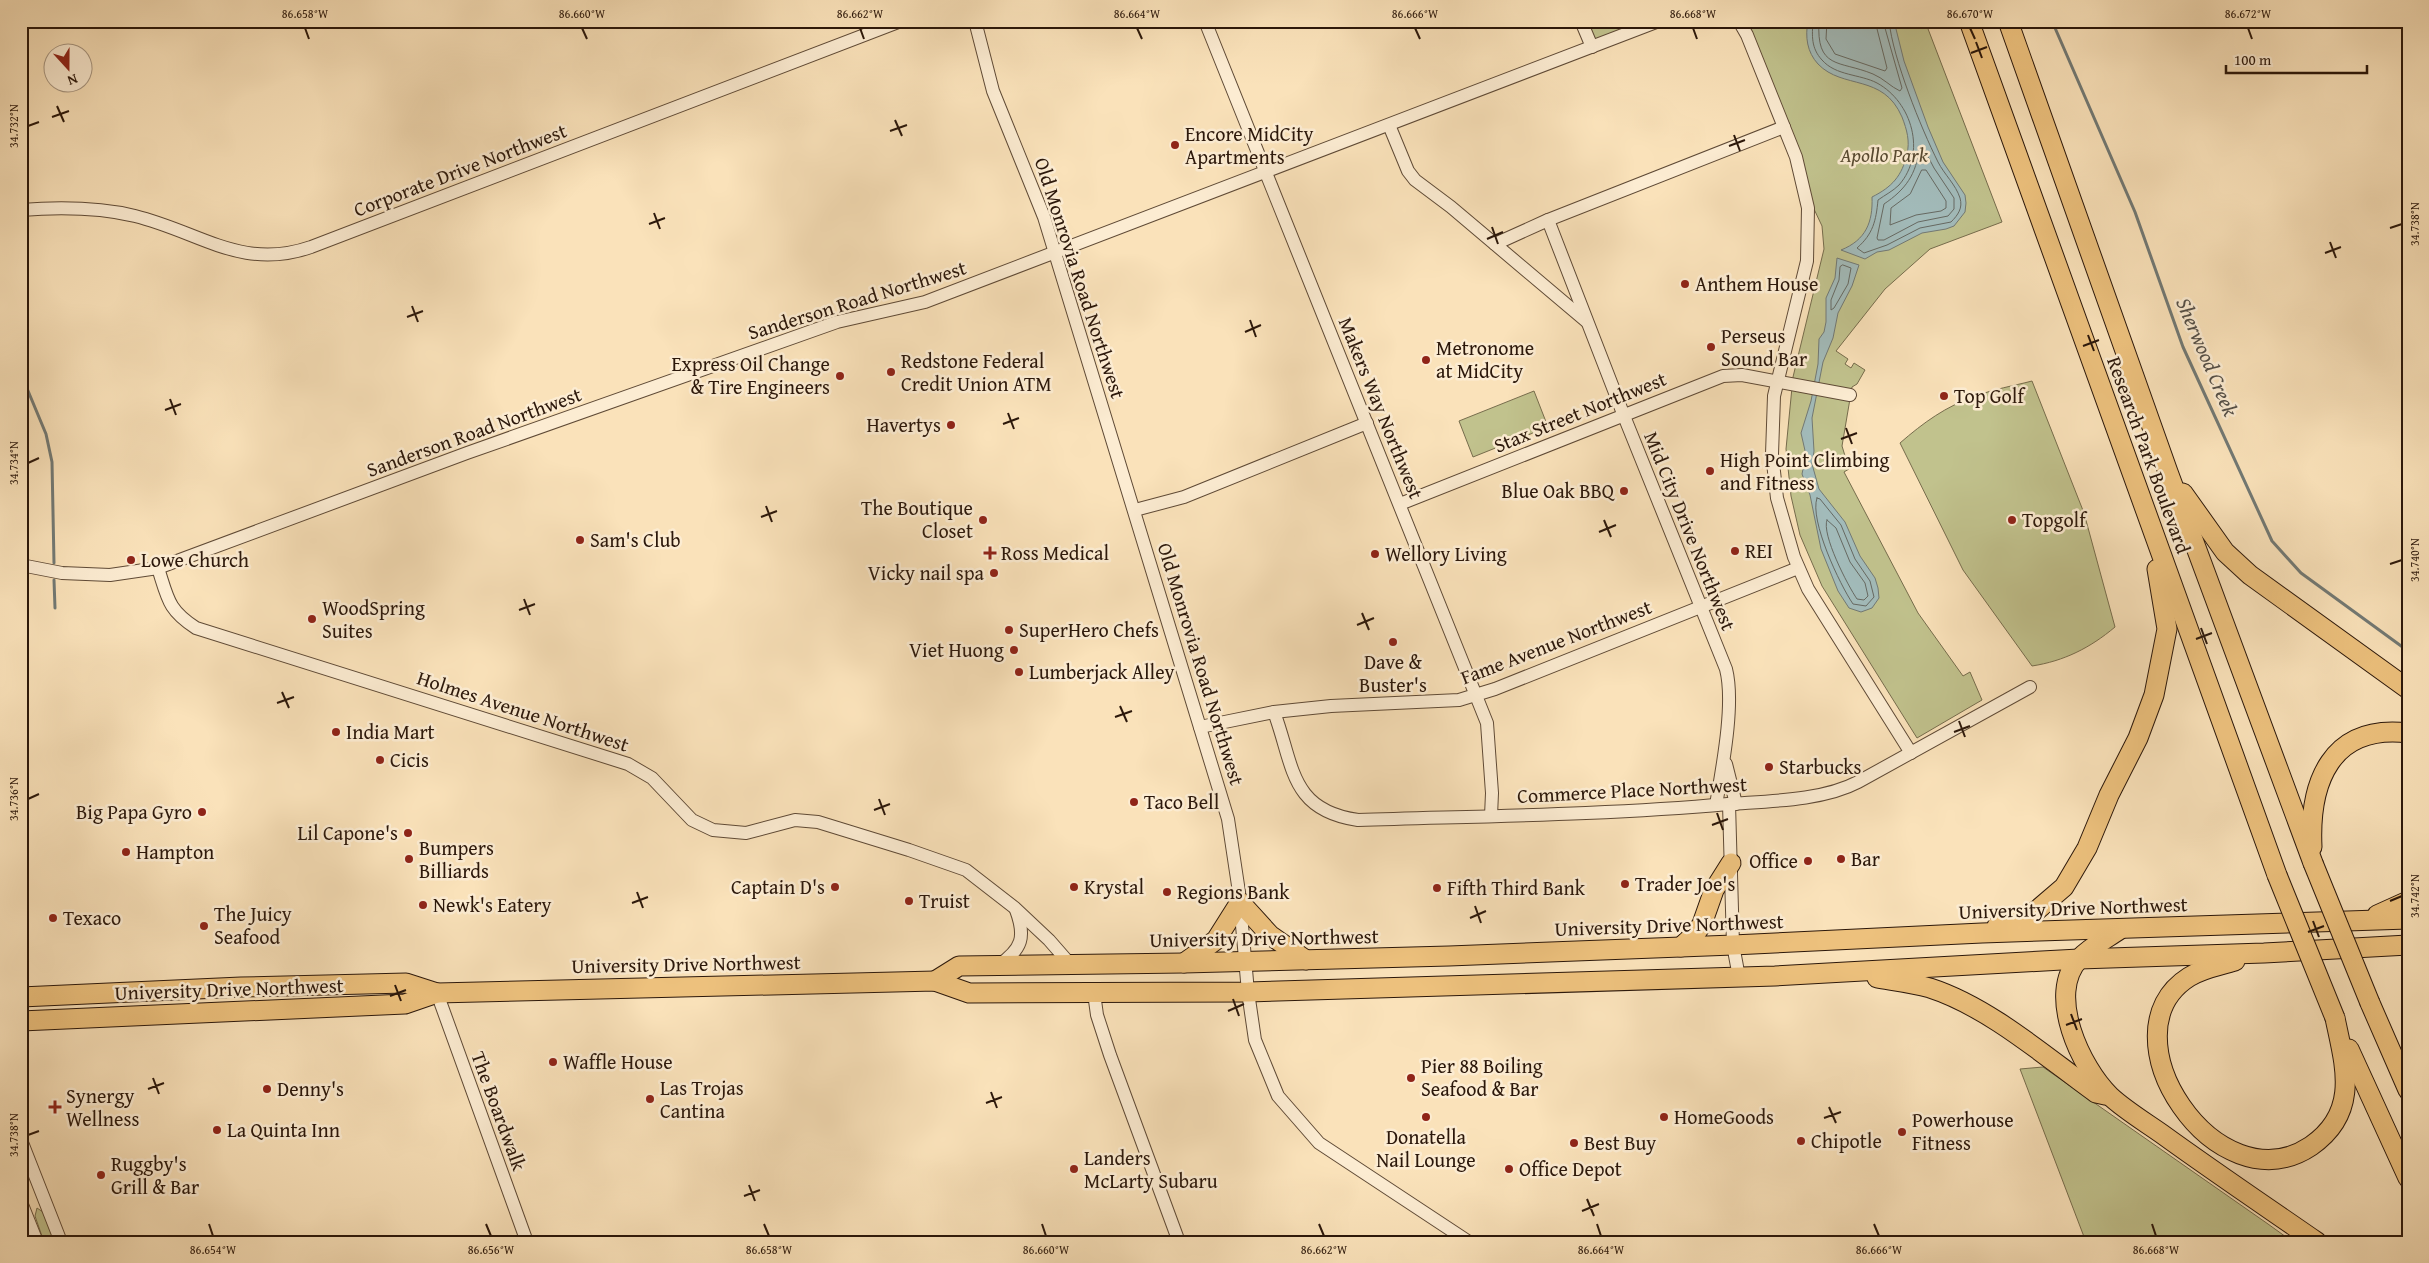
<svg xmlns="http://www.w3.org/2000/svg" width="2429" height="1263" viewBox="0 0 2429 1263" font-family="'Gentium Book Plus',serif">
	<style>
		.green { fill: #c1c28d; stroke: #766c4c }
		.water { fill: #a2bbba; stroke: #727974 }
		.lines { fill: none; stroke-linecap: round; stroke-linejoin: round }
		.shore { stroke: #666962; stroke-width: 1 }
		.stream { stroke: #727974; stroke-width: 3 }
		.minor-casing { stroke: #5f4a36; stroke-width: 14 }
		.highway-casing { stroke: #2b170a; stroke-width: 21 }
		.minor { stroke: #fcecd2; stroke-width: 12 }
		.highway { stroke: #edc17d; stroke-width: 19 }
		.highway-bridge-casing { stroke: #2b170a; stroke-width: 21; stroke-linecap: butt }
		.highway-bridge { stroke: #edc17d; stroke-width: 19 }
		.ticks { fill: none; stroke: #2b170a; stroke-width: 2 }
		.poi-dot { fill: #8f2418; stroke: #fcecd2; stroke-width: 2 }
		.labels { text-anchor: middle; stroke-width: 5; stroke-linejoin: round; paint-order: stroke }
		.poi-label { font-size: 20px; fill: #2b170a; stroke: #fcecd2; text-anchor: start }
		.park-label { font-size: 20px; font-style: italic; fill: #584a31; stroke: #fcecd2 }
		.street-label { font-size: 20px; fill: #2b170a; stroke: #fcecd2 }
		.water-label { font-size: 21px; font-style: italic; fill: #555048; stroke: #fcecd2 }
		.neatline { fill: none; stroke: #2b170a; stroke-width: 2 }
		.ticks-label { font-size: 12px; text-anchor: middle; fill: #2b170a }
	</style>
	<rect width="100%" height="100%" fill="#fae2ba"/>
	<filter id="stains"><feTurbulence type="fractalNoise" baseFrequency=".004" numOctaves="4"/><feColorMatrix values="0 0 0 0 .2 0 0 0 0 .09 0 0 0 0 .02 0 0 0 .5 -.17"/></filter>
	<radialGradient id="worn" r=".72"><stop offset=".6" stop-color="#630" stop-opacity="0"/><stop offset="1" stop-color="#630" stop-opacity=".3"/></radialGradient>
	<g class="green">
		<polygon points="1581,21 1659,21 1592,47"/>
		<polygon points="1739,21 1925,21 2002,222 1930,249 1885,289 1836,351 1848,359 1845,364 1851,368 1854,363 1865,370 1857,384 1852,387 1842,446 1849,469 1844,472 1918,613 1963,676 1970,672 1982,700 1917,738 1822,586 1800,535 1791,496 1786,449 1793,377 1824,249 1822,226 1805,190"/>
		<path d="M2032,381l52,132 31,114c-25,21 -51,34 -83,39l-69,-96 -63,-127c23,-20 46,-37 76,-47 18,-7 37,-10 56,-15z"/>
		<polygon points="1534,391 1548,427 1473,457 1459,421"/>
		<polygon points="2043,1067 2268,1224 2293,1242 2086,1242 2020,1069"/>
		<polygon points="37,1208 43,1212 56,1242 44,1242 35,1216"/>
	</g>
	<g class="water">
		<path d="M1808,21h86l10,40 24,66 15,35 22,33 1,8 -1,9 -11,14 -8,3 -24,4 -33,17 -12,2 -12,7 -24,-9c25,-10 32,-28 31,-53 20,-10 30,-21 35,-43 3,-13 0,-24 -5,-37 -19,-44 -59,-27 -84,-53 -11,-12 -13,-27 -10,-43z"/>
		<polygon points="1837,258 1859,265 1852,286 1838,313 1833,338 1823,362 1812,418 1814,451 1812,464 1819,489 1845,522 1860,556 1875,578 1878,588 1879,598 1872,608 1861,612 1849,608 1838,591 1821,549 1810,495 1802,474 1806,455 1801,433 1811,401 1818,364 1819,339 1824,332 1826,322 1826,298 1835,278"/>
	</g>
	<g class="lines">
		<g class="shore">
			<path d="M1813,21c-1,15 -2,27 9,39 14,16 38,14 55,23 35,19 50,70 22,102 -6,6 -14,10 -21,15 -2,21 -5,34 -21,48l7,5 23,-8 33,-17 31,-6c7,-7 12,-14 9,-24 -4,-13 -16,-24 -22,-36 -17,-34 -45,-103 -49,-141"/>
			<path d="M1819,21c-3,49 20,39 54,53 10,4 18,13 27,17l2,-3 -19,-67"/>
			<polyline points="1827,21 1826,39 1835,54 1885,71 1887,68 1875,21"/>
			<path d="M1923,147l11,21 20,30v11l-6,7 -30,6 -34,18h-6l-1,-2 7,-34c21,-14 33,-30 35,-56z"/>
			<polygon points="1922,170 1926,170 1946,201 1946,208 1941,211 1916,215 1890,225 1891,208 1910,194"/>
			<polygon points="1843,265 1851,268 1848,284 1834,308 1831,310 1831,300 1839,280 1840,267"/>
			<path d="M1817,498l3,1 21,26 14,34 15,22 4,16 -8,9 -13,-2c-13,-19 -44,-84 -36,-106z"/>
			<path d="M1827,520l9,8 14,34 15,21 3,13 -4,4 -7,-1c-9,-13 -36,-65 -30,-79z"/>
		</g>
		<g class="stream">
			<polyline points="2052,21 2135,212 2183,347 2272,541 2301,573 2408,651"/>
			<polyline points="21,374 46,434 52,462 54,563"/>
			<polyline points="54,580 55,608"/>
		</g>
		<g class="minor-casing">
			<g id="minor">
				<polyline points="975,21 993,91 1044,217 1228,819 1239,892 1248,992 1255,1040 1278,1096 1319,1143 1469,1242"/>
				<polyline points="1205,21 1487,723 1492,793 1491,816"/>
				<polyline points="1581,21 1592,47"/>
				<polyline points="1739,21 1747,35 1796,157 1808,208 1807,261 1774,396 1772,454 1777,498 1794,557 1808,589 1911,753"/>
				<polyline points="1389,125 1408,171 1415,180 1451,207 1586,321"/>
				<path d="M21,210c39,-3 76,-3 114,6 65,16 107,55 176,31l590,-226"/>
				<path d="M1548,220l76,196 102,253c9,35 -4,100 -10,136"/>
				<polyline points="1495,244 1548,220 1784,127"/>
				<polyline points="1400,504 1723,376 1742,375 1850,395"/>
				<polyline points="1135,510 1184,497 1367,423"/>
				<polyline points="21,565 62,573 110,575 158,568 467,453 837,322 925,302 1659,21"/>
				<path d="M158,568c10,31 10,42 38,60l432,136 24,14 40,42 21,10 33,3 49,-13 23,2 91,28 57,20 49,38 34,32 21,24"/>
				<path d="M1274,712c20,53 15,98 84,108 123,-4 247,-5 370,-16 40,-3 94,-3 130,-22l172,-95"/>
				<polyline points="1200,727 1274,712 1331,706 1459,700 1495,689 1798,568"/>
				<polyline points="1726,764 1736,804"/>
				<polyline points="1729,804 1733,945 1739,977"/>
				<path d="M999,965c23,-16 27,-28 17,-55"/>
				<polyline points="437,993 527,1242"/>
				<polyline points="1094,993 1097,1015 1110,1055 1179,1242"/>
				<polyline points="21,1140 61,1242"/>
				<polyline points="21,1202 37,1242"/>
			</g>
		</g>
		<g class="highway-casing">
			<g id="highway">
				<polyline points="1969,21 2277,875"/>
				<polyline points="2008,21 2168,472 2313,863"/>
				<polyline points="2183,493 2225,552 2250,575 2408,689"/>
				<path d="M2312,847c-3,-65 19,-123 96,-114"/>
				<polyline points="2377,915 2408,901"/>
				<polyline points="1997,926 2018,920 2036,911 2064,887 2087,848 2109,795 2138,738 2154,695 2167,629 2157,569"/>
				<path d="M2119,930c-13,9 -29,17 -40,29 -33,35 2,109 31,137 15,14 35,26 52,38 51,37 103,72 155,108"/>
				<polyline points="1681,947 1696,933 1702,924 1714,890 1731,863"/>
				<path d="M2235,961c-16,5 -32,7 -46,16 -89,56 28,232 122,169 49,-34 34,-80 24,-128"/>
				<polyline points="1184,963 1216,940 1240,902 1270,935 1306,960"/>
				<path d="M1877,978c18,3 36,5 53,10 59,19 116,69 166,105l9,2"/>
				<polyline points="935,981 959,966 1184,963 1449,956 1733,945 1982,933 2408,919"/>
				<polyline points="21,997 241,987 406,983 437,993"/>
				<polyline points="2370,1003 2408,1090"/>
				<polyline points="21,1021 405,1004 437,993 935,981 969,993 1248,992 1775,976 2079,959 2264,953 2408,945"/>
				<polyline points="2349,1049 2408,1178"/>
			</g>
		</g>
		<use href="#minor" class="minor"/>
		<use href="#highway" class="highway"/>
		<g class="highway-bridge-casing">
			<g id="highway-bridge">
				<polyline points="2313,863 2370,1003"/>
				<polyline points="2277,875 2335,1018"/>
			</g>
		</g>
		<use href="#highway-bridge" class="highway-bridge"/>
	</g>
	<path class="ticks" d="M305,28l4,11M582,28l5,11M860,28l4,11M1137,28l5,11M1415,28l5,11M1693,28l4,11M1970,28l5,11M2248,28l4,11M1976,42l6,16M1971,53l16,-6M57,106l7,16M52,117l17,-6M895,120l7,16M28,126l11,-4M890,131l17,-6M1734,135l6,16M1729,146l16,-6M654,213l6,16M649,224l16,-6M1492,227l6,17M2390,228l12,-4M1487,239l16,-7M2330,242l6,16M2325,253l16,-6M412,306l6,16M407,317l16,-6M1250,320l6,17M1245,332l16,-7M2088,335l6,16M2083,346l16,-6M170,399l6,16M165,410l16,-6M1008,413l6,16M1003,424l16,-6M1846,428l6,16M1841,439l16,-6M28,463l11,-5M766,506l6,16M761,517l16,-6M1604,520l7,17M1599,532l17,-7M2390,564l12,-4M524,599l6,16M519,610l16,-6M1362,613l7,17M1357,625l17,-7M2201,628l6,16M2196,639l16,-6M282,692l7,16M277,703l17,-6M1120,706l7,16M1115,717l17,-6M1959,721l6,16M1954,732l16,-6M28,799l11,-5M879,799l6,16M874,810l16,-6M1717,813l6,17M1712,825l16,-6M637,892l6,16M2390,901l12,-5M632,903l16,-6M1475,906l6,17M1470,918l16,-7M2313,921l6,16M2308,932l16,-6M395,985l6,16M390,996l16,-6M1233,999l6,17M1228,1011l16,-7M2071,1014l6,16M2066,1025l16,-6M153,1078l6,16M148,1089l16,-6M991,1092l6,16M986,1103l16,-6M1829,1107l7,16M1824,1118l17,-6M28,1135l11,-4M749,1185l6,16M744,1196l16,-6M1587,1199l7,17M1582,1211l17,-7M209,1224l4,12M486,1224l5,12M764,1224l5,12M1042,1224l4,12M1319,1224l5,12M1597,1224l4,12M1874,1224l5,12M2152,1224l4,12"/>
	<g class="poi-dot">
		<circle cx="1175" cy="145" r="5"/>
		<circle cx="1685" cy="284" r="5"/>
		<circle cx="1711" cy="347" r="5"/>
		<circle cx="1426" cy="360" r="5"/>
		<circle cx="891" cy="372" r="5"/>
		<circle cx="840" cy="376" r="5"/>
		<circle cx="1944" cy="396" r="5"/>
		<circle cx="951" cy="425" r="5"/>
		<circle cx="1710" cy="471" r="5"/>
		<circle cx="1624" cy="491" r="5"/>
		<circle cx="983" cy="520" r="5"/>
		<circle cx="2012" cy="520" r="5"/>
		<circle cx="580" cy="540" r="5"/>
		<circle cx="1735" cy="551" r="5"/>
		<path d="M987.5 545.5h5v5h5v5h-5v5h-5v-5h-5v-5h5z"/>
		<circle cx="1375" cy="554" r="5"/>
		<circle cx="131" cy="560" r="5"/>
		<circle cx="994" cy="573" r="5"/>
		<circle cx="312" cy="619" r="5"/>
		<circle cx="1009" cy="630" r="5"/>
		<circle cx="1393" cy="642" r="5"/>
		<circle cx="1014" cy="650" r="5"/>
		<circle cx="1019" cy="672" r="5"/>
		<circle cx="336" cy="732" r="5"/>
		<circle cx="380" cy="760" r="5"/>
		<circle cx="1769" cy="767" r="5"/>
		<circle cx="1134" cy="802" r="5"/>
		<circle cx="202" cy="812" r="5"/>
		<circle cx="408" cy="833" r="5"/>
		<circle cx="126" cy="852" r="5"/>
		<circle cx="409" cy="859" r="5"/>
		<circle cx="1841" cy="859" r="5"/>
		<circle cx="1808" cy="861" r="5"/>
		<circle cx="1625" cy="884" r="5"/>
		<circle cx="835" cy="887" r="5"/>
		<circle cx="1074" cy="887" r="5"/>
		<circle cx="1437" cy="888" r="5"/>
		<circle cx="1167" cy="892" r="5"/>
		<circle cx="909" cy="901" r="5"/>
		<circle cx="423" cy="905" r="5"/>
		<circle cx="53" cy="918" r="5"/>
		<circle cx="204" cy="926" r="5"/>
		<circle cx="553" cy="1062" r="5"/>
		<circle cx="1411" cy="1078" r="5"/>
		<circle cx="267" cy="1089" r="5"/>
		<circle cx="650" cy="1099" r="5"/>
		<path d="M52.5 1099.5h5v5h5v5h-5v5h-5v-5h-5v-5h5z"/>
		<circle cx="1426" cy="1117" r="5"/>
		<circle cx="1664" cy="1117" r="5"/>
		<circle cx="217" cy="1130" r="5"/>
		<circle cx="1902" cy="1132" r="5"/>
		<circle cx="1801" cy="1141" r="5"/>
		<circle cx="1574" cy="1143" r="5"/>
		<circle cx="1074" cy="1169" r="5"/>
		<circle cx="1509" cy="1169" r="5"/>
		<circle cx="101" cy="1175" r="5"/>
	</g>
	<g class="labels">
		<g class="poi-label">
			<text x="1185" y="141">Encore MidCity<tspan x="1185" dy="23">Apartments</tspan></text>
			<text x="1695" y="291">Anthem House</text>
			<text x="1721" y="343">Perseus<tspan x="1721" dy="23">Sound Bar</tspan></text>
			<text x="1436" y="355">Metronome<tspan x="1436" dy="23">at MidCity</tspan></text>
			<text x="901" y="368">Redstone Federal<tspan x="901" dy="23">Credit Union ATM</tspan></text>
			<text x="830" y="371" text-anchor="end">Express Oil Change<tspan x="830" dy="23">&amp; Tire Engineers</tspan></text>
			<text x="1954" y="403">Top Golf</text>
			<text x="941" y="432" text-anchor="end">Havertys</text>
			<text x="1720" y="467">High Point Climbing<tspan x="1720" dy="23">and Fitness</tspan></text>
			<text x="1614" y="498" text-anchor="end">Blue Oak BBQ</text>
			<text x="973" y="515" text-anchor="end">The Boutique<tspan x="973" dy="23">Closet</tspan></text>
			<text x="2022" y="527">Topgolf</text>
			<text x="590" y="547">Sam's Club</text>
			<text x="1745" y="558">REI</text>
			<text x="1001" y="560">Ross Medical</text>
			<text x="1385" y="561">Wellory Living</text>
			<text x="141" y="567">Lowe Church</text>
			<text x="984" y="580" text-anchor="end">Vicky nail spa</text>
			<text x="322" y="615">WoodSpring<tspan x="322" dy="23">Suites</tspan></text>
			<text x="1019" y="637">SuperHero Chefs</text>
			<text x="1004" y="657" text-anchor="end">Viet Huong</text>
			<text x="1393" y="669" text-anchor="middle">Dave &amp;<tspan x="1393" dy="23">Buster's</tspan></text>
			<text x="1029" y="679">Lumberjack Alley</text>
			<text x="346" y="739">India Mart</text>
			<text x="390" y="767">Cicis</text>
			<text x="1779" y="774">Starbucks</text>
			<text x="1144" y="809">Taco Bell</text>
			<text x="192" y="819" text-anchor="end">Big Papa Gyro</text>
			<text x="398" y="840" text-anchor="end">Lil Capone's</text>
			<text x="419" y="855">Bumpers<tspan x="419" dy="23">Billiards</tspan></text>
			<text x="136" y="859">Hampton</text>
			<text x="1851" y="866">Bar</text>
			<text x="1798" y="868" text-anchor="end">Office</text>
			<text x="1635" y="891">Trader Joe's</text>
			<text x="825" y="894" text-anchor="end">Captain D's</text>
			<text x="1084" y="894">Krystal</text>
			<text x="1447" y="895">Fifth Third Bank</text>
			<text x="1177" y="899">Regions Bank</text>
			<text x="919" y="908">Truist</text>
			<text x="433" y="912">Newk's Eatery</text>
			<text x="214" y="921">The Juicy<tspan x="214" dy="23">Seafood</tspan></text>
			<text x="63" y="925">Texaco</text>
			<text x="563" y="1069">Waffle House</text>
			<text x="1421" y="1073">Pier 88 Boiling<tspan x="1421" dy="23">Seafood &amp; Bar</tspan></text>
			<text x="660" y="1095">Las Trojas<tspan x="660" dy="23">Cantina</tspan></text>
			<text x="277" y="1096">Denny's</text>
			<text x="66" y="1103">Synergy<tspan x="66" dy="23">Wellness</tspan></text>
			<text x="1674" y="1124">HomeGoods</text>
			<text x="1912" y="1127">Powerhouse<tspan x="1912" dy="23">Fitness</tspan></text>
			<text x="227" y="1137">La Quinta Inn</text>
			<text x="1426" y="1144" text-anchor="middle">Donatella<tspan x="1426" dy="23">Nail Lounge</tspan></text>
			<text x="1811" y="1148">Chipotle</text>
			<text x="1584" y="1150">Best Buy</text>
			<text x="1084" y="1165">Landers<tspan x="1084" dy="23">McLarty Subaru</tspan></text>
			<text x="111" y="1171">Ruggby's<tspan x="111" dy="23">Grill &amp; Bar</tspan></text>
			<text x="1519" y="1176">Office Depot</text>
		</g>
		<g class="park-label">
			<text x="1884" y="162">Apollo Park</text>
		</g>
		<g class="street-label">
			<text transform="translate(460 170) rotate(-21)" y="7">Corporate Drive Northwest</text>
			<text transform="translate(1080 278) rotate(72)" y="7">Old Monrovia Road Northwest</text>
			<text transform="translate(857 300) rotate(-17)" y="7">Sanderson Road Northwest</text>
			<text transform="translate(1381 408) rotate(68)" y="7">Makers Way Northwest</text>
			<text transform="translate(1580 412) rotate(-22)" y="7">Stax Street Northwest</text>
			<text transform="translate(474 432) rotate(-20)" y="7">Sanderson Road Northwest</text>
			<text transform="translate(2149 455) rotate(70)" y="7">Research Park Boulevard</text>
			<text transform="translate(1690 531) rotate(68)" y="7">Mid City Drive Northwest</text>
			<text transform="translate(1556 642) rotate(-21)" y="7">Fame Avenue Northwest</text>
			<text transform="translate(1201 664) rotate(73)" y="7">Old Monrovia Road Northwest</text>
			<text transform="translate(523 711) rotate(18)" y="7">Holmes Avenue Northwest</text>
			<text transform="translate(1632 790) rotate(-3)" y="7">Commerce Place Northwest</text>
			<text transform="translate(2073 908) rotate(-2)" y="7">University Drive Northwest</text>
			<text transform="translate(1669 925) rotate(-2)" y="7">University Drive Northwest</text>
			<text transform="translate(1264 938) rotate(-1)" y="7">University Drive Northwest</text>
			<text transform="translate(686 964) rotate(-1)" y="7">University Drive Northwest</text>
			<text transform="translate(229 989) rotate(-2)" y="7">University Drive Northwest</text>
			<text transform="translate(499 1111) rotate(70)" y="7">The Boardwalk</text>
		</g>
		<g class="water-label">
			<text transform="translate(2207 357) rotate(67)" y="7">Sherwood Creek</text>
		</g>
	</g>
	<rect width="2429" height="1263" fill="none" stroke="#fae2ba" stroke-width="55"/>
	<g transform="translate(68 68) rotate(159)"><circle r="24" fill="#fcecd2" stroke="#a89782"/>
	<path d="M0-4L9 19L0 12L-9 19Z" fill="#8f2418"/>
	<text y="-8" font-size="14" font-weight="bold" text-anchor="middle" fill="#2b170a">N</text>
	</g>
	<path d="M2226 65v8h141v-8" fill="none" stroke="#2b170a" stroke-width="2.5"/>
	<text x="2234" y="65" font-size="15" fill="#2b170a" stroke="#fcecd2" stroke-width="4" paint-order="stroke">100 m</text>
	<rect x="28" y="28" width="2374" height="1208" class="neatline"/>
	<g class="ticks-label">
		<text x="305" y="18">86.658°W</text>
		<text x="582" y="18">86.660°W</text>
		<text x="860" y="18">86.662°W</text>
		<text x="1137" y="18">86.664°W</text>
		<text x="1415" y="18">86.666°W</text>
		<text x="1693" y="18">86.668°W</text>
		<text x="1970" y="18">86.670°W</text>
		<text x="2248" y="18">86.672°W</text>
		<text transform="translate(14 126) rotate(-90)" y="4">34.732°N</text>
		<text transform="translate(2415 224) rotate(-90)" y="4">34.738°N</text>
		<text transform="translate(14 463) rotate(-90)" y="4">34.734°N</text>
		<text transform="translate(2415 560) rotate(-90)" y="4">34.740°N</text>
		<text transform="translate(14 799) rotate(-90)" y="4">34.736°N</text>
		<text transform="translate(2415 896) rotate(-90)" y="4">34.742°N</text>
		<text transform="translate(14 1135) rotate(-90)" y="4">34.738°N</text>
		<text x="213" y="1254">86.654°W</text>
		<text x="491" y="1254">86.656°W</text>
		<text x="769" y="1254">86.658°W</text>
		<text x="1046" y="1254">86.660°W</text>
		<text x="1324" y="1254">86.662°W</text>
		<text x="1601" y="1254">86.664°W</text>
		<text x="1879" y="1254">86.666°W</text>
		<text x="2156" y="1254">86.668°W</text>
	</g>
	<rect width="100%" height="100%" filter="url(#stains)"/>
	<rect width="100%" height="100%" fill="url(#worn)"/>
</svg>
